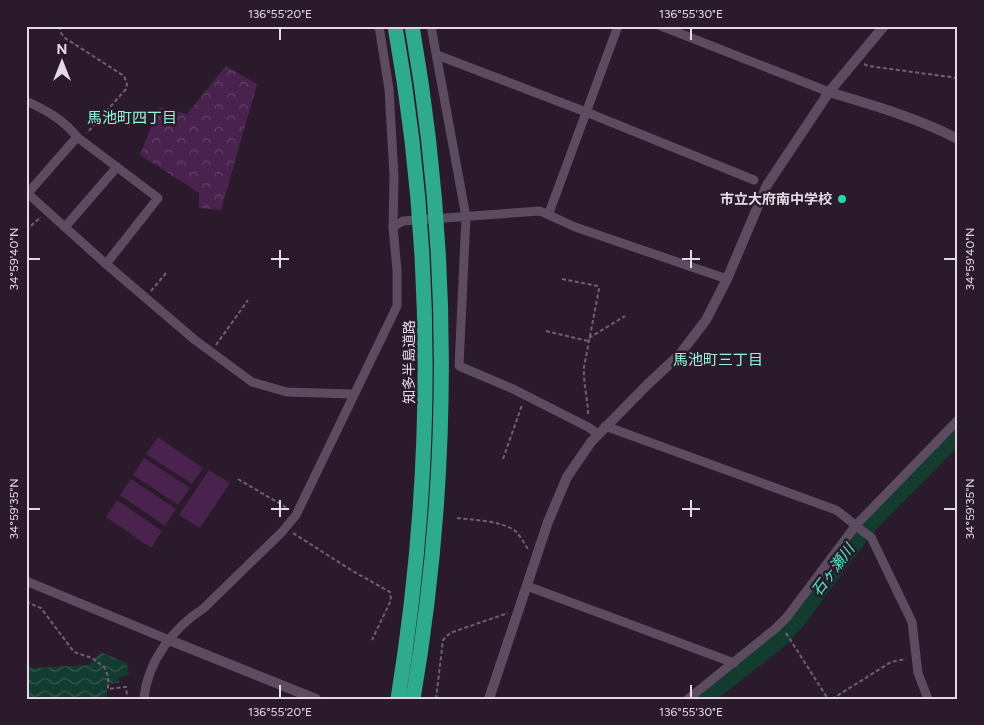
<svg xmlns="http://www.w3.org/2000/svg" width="984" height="725" viewBox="0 0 984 725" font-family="Figtree,'Noto Sans JP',sans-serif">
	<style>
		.grass { fill: #49234e }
		.forest { fill: url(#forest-crowns) }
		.water { fill: url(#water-waves) }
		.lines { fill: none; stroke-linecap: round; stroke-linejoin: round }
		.river { stroke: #133b30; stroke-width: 20 }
		.path { stroke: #706171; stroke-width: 2; stroke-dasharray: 4 2.5; stroke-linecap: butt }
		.minor { stroke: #5d4b5f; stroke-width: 9 }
		.tertiary { stroke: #5d4b5f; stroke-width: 10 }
		.motorway { stroke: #2dab8c; stroke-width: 15 }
		.ticks { fill: none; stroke: #e4d9e5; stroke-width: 2 }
		.poi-dot { fill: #29d5ad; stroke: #2a1a2c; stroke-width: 2 }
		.labels { text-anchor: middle; stroke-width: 5; stroke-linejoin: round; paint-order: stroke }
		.poi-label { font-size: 14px; font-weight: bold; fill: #e4d9e5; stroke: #2a1a2c; text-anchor: end }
		.street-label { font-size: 14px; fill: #e4d9e5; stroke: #2a1a2c }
		.neighbourhood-label { font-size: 15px; fill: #95f4d6; stroke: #2a1a2c }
		.water-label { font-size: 15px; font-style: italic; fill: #40f3c7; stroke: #2a1a2c }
		.neatline { fill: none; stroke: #e4d9e5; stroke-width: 2 }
		.ticks-label { font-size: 12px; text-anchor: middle; fill: #e4d9e5 }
	</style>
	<defs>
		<pattern id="forest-crowns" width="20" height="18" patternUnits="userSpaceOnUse" patternTransform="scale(1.25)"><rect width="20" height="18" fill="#49234e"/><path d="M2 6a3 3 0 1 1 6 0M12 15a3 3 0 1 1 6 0" fill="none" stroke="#634267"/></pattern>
		<pattern id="water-waves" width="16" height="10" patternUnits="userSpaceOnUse" patternTransform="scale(1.25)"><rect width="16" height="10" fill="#133b30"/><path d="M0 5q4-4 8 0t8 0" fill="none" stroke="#35574e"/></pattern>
	</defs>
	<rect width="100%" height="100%" fill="#2a1a2c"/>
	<g class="grass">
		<polygon points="158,437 203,468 192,484 146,454"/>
		<polygon points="144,458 190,488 178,505 133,475"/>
		<polygon points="209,470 230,483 200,528 179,515"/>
		<polygon points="131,479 176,509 165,526 120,495"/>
		<polygon points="117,500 162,531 151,548 106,517"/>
	</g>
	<polygon class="forest" points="226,66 257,84 221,210 199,208 199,193 140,155 159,107 187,114"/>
	<polygon class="water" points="100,652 127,663 129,676 119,677 119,683 107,684 107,699 26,699 26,665 33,668 89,665"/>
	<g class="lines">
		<polyline class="river" points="701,699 779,638 793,623 864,528 958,432"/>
		<g class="path">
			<polyline points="59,26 61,33 65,38 124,76 127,84 126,89 87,133"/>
			<polyline points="864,64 868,66 958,78"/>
			<polyline points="26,230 41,217"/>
			<path d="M562,279l36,7 1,3 -15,78c-1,16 4,32 4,48"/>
			<polyline points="151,291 166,273"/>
			<polyline points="546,331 588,341"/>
			<polyline points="589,338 625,316"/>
			<polyline points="216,345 248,300"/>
			<polyline points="503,459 522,405"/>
			<polyline points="238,479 287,508"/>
			<path d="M457,518c16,2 44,3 57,12 6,5 10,13 14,19"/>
			<polyline points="293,533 351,570 390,592 391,600 372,640"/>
			<polyline points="26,602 41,608 74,652 92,658 104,667 108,676 108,689 126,687 127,695"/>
			<polyline points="786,633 828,699"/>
			<polyline points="436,699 443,640 450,633 508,613"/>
			<polyline points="832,699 891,662 906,659"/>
		</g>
		<g class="minor">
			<polyline points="431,26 466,217 459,366 513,389 588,427 598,434"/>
			<polyline points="661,26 829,92"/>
			<polyline points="437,55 586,112 754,180"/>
			<path d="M26,101c20,9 38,19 51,36"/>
			<polyline points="26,192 106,264 195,340 252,382 287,392 353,394"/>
			<polyline points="28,193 77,137 158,198 106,264"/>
			<polyline points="549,213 618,26"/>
			<polyline points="65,227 117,167"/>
			<polyline points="393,227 403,221 540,211 575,227 727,279"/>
			<path d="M605,426l231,84c12,8 22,19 35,27l41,85 6,51 10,26"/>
			<polyline points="26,581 169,640"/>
			<polyline points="527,586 734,663"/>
			<path d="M144,699c3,-37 29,-71 60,-91l78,-76 14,-17 101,-209v-36l-4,-43 1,-51 -5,-87 -10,-63"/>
			<polyline points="688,699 776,628 787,617 856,525 958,420"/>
		</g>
		<g class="tertiary">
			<path d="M829,92c43,13 89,26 129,47"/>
			<polyline points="169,640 316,699"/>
			<polyline points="489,699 548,522 567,477 591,442 647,385 680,354 706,320 727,279 767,185 829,92 884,26"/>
		</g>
		<g class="motorway">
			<path d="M395,26c40,223 39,450 3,673"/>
			<path d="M412,26c39,221 39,451 1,673"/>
		</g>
	</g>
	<path class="ticks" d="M280,28v12M691,28v12M280,250v18M691,250v18M28,259h12M271,259h18M682,259h18M944,259h12M280,500v17M691,500v17M28,509h12M271,509h18M682,509h18M944,509h12M280,685v13M691,685v13"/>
	<circle class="poi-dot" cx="842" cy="199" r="5"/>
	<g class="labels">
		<g class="poi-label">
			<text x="832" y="204">市立大府南中学校</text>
		</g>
		<g class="street-label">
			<text transform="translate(409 362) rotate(-90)" y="5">知多半島道路</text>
		</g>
		<g class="neighbourhood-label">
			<text x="132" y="123">馬池町四丁目</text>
			<text x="718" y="365">馬池町三丁目</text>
		</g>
		<g class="water-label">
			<text transform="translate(833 570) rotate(-53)" y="5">石ヶ瀬川</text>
		</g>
	</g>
	<rect width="984" height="725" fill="none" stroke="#2a1a2c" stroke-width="55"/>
	<g transform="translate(62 62)" stroke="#2a1a2c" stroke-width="4" paint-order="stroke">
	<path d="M0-4L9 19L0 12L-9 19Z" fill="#e4d9e5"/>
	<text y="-8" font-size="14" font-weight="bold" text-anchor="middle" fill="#e4d9e5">N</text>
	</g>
	<rect x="28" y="28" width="928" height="670" class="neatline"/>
	<g class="ticks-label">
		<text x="280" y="18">136°55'20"E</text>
		<text x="691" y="18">136°55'30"E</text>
		<text transform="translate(14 259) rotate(-90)" y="4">34°59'40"N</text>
		<text transform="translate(970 259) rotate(-90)" y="4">34°59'40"N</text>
		<text transform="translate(14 509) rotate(-90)" y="4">34°59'35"N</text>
		<text transform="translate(970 509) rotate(-90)" y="4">34°59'35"N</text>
		<text x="280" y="716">136°55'20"E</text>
		<text x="691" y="716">136°55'30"E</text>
	</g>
</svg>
